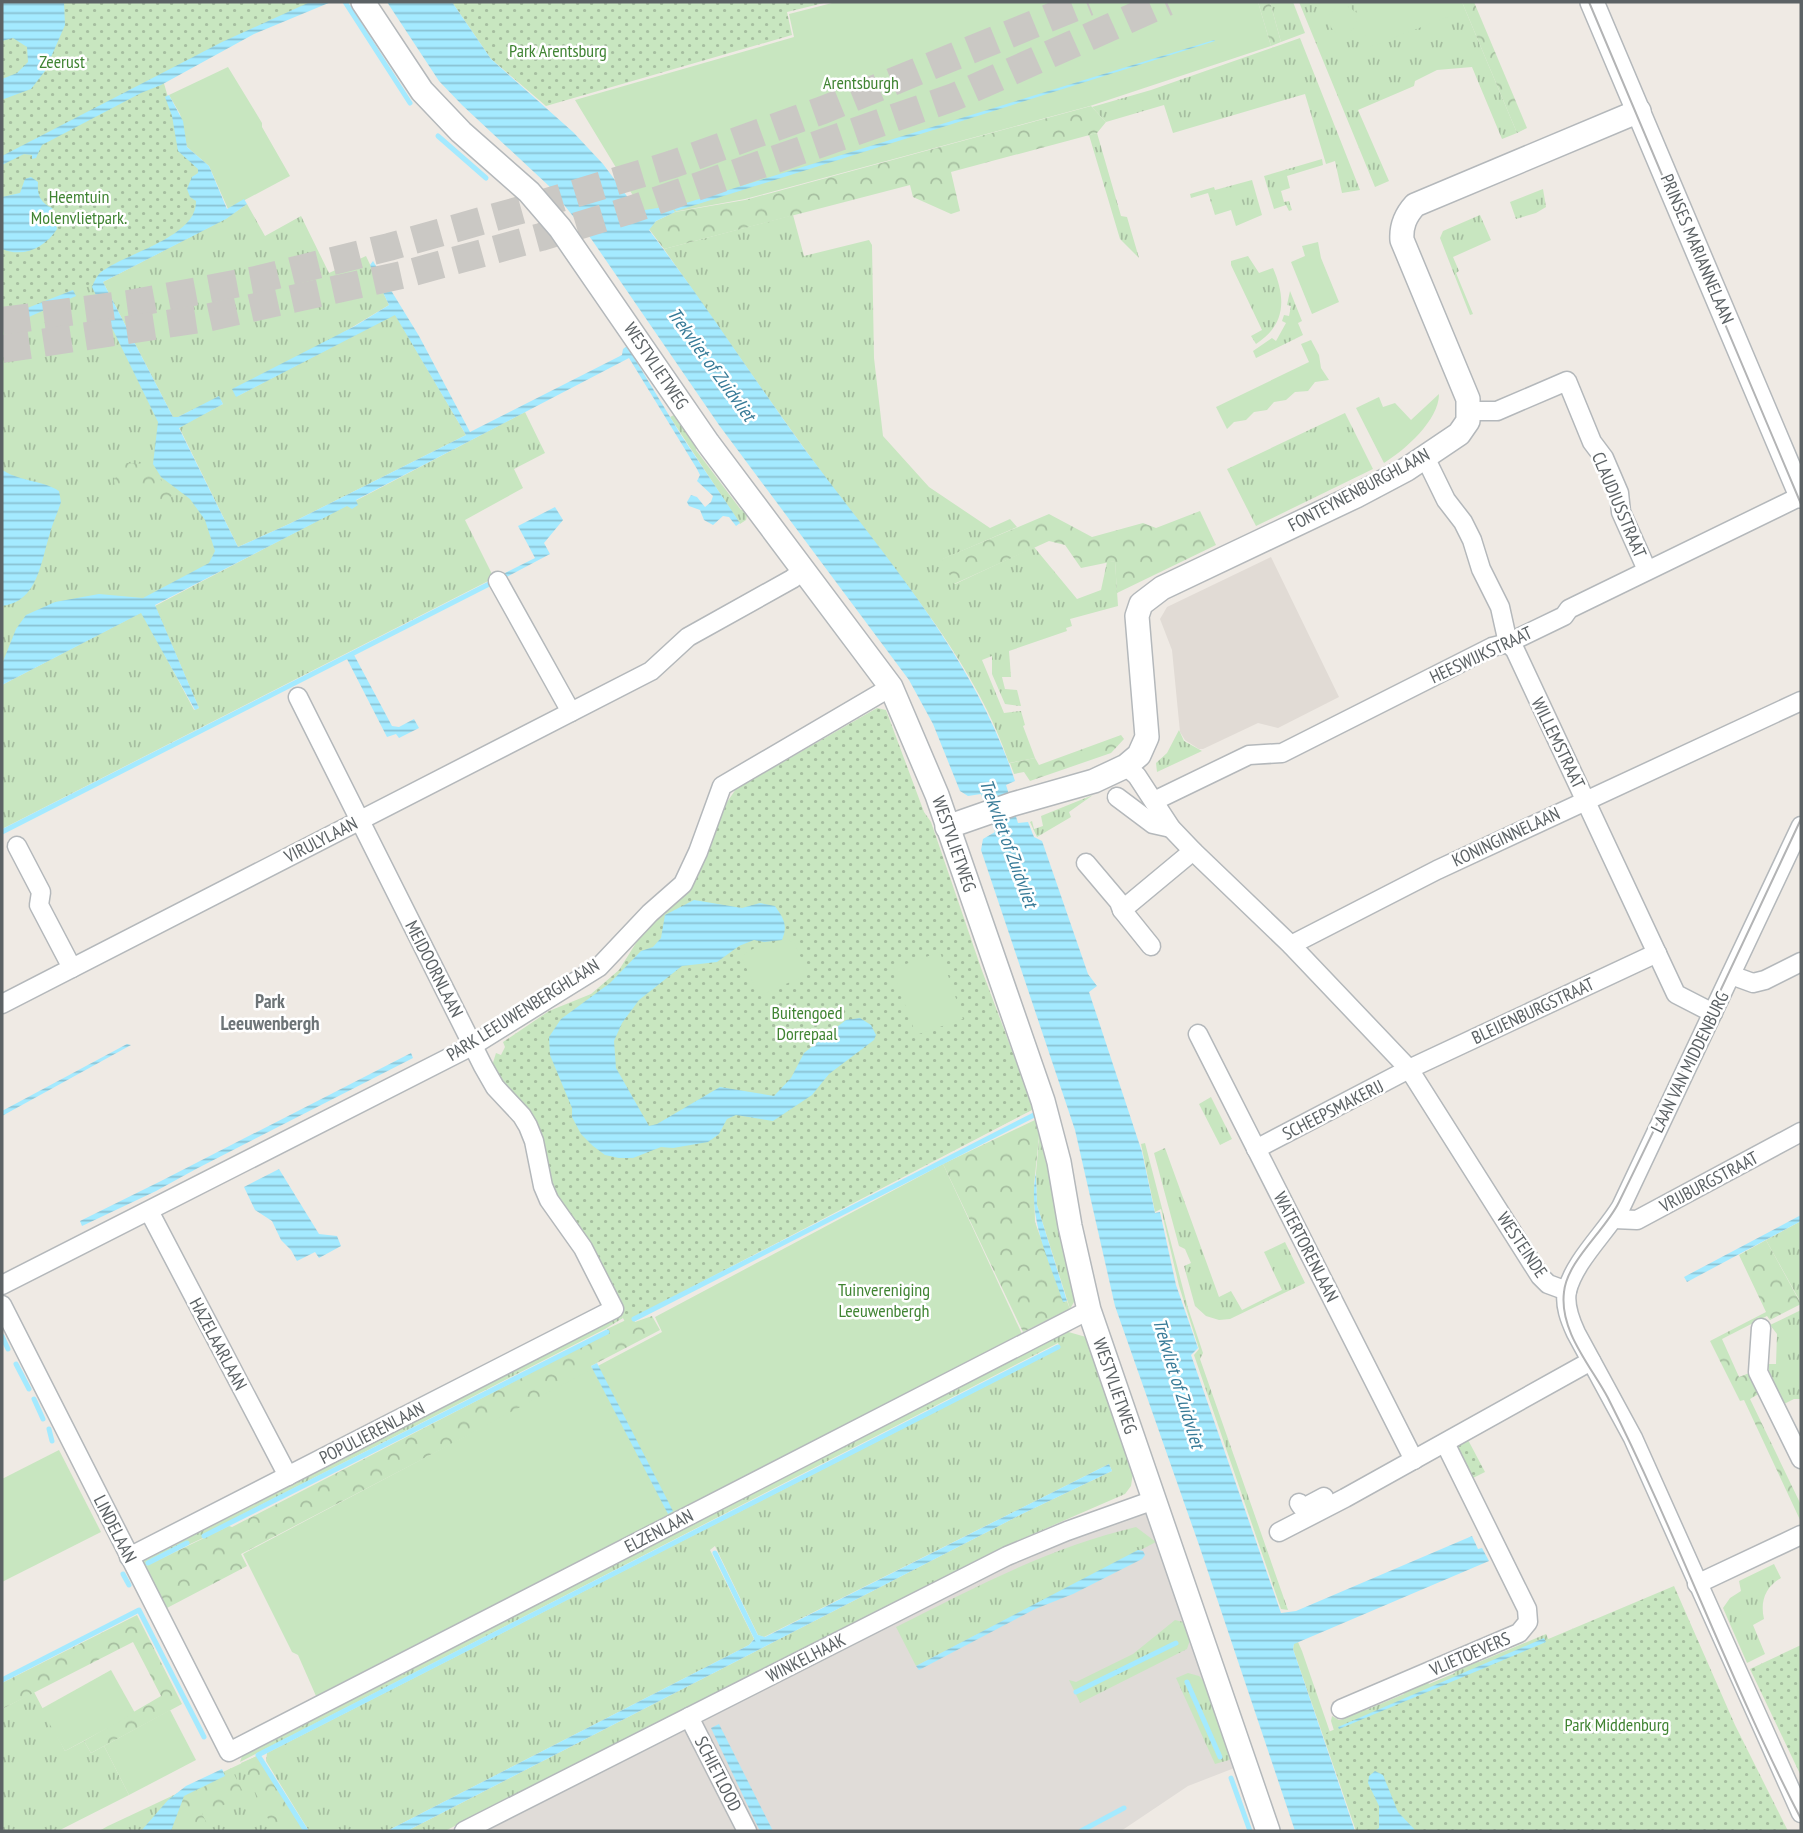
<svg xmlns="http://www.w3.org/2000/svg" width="1803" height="1833" viewBox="0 0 1803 1833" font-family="'PT Sans Narrow',sans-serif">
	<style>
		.industrial { fill: #e0dcd8 }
		.education { fill: #e1dbd5 }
		.grass { fill: url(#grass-tufts) }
		.forest { fill: url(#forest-crowns) }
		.park { fill: url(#park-dots) }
		.garden { fill: #c8e6c0 }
		.water { fill: url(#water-rules) }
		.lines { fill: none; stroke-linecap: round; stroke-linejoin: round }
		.stream { stroke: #a4eaff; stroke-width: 5 }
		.primary-tunnel { stroke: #cac8c4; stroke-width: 28; stroke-dasharray: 28 14; stroke-linecap: butt }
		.minor-casing { stroke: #b4b8bb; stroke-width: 21 }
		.tertiary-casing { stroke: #b4b8bb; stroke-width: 26 }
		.minor { stroke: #fff; stroke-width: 18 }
		.tertiary { stroke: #fff; stroke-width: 23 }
		.tram { stroke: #b3b4b5; stroke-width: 2 }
		.labels { text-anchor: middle; stroke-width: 5; stroke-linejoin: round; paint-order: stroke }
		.park-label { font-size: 18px; fill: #408433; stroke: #fff }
		.street-label { font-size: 18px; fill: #5c6265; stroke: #fff }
		.water-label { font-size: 19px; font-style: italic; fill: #377a97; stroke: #fff }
		.neighbourhood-label { font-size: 19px; font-weight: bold; fill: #6d7477; stroke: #fff }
	</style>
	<defs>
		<pattern id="grass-tufts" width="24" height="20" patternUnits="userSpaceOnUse" patternTransform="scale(1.75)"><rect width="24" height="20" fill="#c8e6c0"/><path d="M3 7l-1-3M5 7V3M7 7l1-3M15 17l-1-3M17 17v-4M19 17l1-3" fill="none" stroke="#a6bea0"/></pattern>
		<pattern id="forest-crowns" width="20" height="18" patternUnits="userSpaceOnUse" patternTransform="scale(1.75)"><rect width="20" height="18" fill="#c8e6c0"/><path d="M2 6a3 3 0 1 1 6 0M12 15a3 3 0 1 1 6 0" fill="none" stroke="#a6bea0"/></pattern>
		<pattern id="park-dots" width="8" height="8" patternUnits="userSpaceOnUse" patternTransform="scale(1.75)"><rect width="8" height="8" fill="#c8e6c0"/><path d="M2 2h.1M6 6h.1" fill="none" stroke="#a6bea0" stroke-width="1.8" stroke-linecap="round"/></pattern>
		<pattern id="water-rules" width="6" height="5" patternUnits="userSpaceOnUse" patternTransform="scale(1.75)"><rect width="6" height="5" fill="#a4eaff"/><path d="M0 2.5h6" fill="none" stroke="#89c1d2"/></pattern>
	</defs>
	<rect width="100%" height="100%" fill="#efeae4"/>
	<polygon class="industrial" points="1144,1494 1237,1767 1188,1786 1121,1831 453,1831 887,1610"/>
	<polygon class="education" points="1271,557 1339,697 1278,728 1258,723 1203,749 1199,749 1185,740 1180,732 1172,650 1160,619 1167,607"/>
	<g class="grass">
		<polygon points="1270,2 1293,2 1305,33 1281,42"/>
		<polygon points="1299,2 1462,2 1517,133 1502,139 1472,67 1437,70 1415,81 1414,86 1358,110 1389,181 1375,187"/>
		<polygon points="1300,38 1360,190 1342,193 1335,161 1326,164 1305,94 1173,133 1164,105 1106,122 1092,107 1151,90"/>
		<polygon points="1097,133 1121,216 1127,217 1139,258 1120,239 1089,135"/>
		<polygon points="1322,159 1323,165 1287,176 1290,188 1281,191 1284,202 1289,201 1292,210 1289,211 1286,205 1274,209 1264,176"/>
		<polygon points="1252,180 1262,215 1236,226 1231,210 1215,215 1208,193 1191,198 1190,194 1214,187 1215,190"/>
		<polygon points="1543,189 1546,207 1536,213 1516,219 1510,202"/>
		<polygon points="247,204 265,236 301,216 329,273 366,256 389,305 236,397 395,314 466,435 289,524 238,547 179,427 223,404 219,397 178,417 173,417 103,282 225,219"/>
		<path d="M793,215l11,41 65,-16 3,5 2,113 9,78 46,51 61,41 20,-9 7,8 -74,32 12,25 79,-37 43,52 24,-9 6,-28 8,-1 3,45 -48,13 2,7 -6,2 1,3 -58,20 2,26h-9l3,12 12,1 4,16 -16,-2 -13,-30v-18l-10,4 22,53 17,-2 4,14 -2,1 12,32 -26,5c-33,-99 -106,-181 -167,-263 -61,-82 -119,-167 -178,-251z"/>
		<polygon points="1480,215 1491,240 1453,257 1459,271 1456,273 1473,314 1470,315 1440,238 1443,231"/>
		<path d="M1248,256l11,17 14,-5c13,30 13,57 -17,76l-5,-8 11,-6 -31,-65v-4z"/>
		<polygon points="97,276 232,556 2,676 2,323"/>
		<polygon points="1290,291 1302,321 1298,323 1303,335 1256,358 1253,351 1272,338 1276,341 1286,323 1282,321 1284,315 1289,316 1291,306 1287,305"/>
		<polygon points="525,412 545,453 514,469 523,488 465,520 494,578 2,829 2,685 142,612 194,710 199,708 155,606"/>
		<polygon points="1345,413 1373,469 1256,526 1227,469"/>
		<polygon points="674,415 678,415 698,444 696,450 741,510 748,510 746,520 740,524 670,417"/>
		<polygon points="1179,730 1184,741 1202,751 1157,772 1156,763 1167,753"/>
		<polygon points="1093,795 1069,812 1071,817 1037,837 1030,822 1032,821 1034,829 1043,826 1041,816"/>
		<polygon points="1211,1097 1232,1139 1220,1145 1199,1104"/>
		<polygon points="1041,1117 1076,1290 1074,1302 1070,1309 1037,1205 1036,1173"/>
		<polygon points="1145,1143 1188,1308 1203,1353 1200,1359 1288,1610 1281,1609 1194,1355 1199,1349 1179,1286 1161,1209 1155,1212 1141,1144"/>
		<polygon points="1165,1148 1219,1297 1231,1291 1242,1310 1282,1290 1264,1252 1285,1242 1305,1283 1230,1319 1219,1320 1206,1316 1195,1306 1184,1266 1191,1263 1185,1249 1179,1246 1154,1153"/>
		<polygon points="1801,1221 1801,1303 1766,1240"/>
		<polygon points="1801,1310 1801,1399 1794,1399 1784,1404 1769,1371 1768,1364 1776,1364 1777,1334 1770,1325"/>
		<polygon points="621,1313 623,1318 605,1329 202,1535 203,1538 188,1545 186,1542 147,1562 148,1565 141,1569 143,1558"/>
		<polygon points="1065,1331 1086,1337 1093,1347 1134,1466 1131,1486 1125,1494 1010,1544 445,1831 407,1831 1024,1513 1112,1471 1109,1464 764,1637 758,1635 715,1546 710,1550 754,1639 749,1645 387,1831 309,1831 266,1761 267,1753 1060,1348 1058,1343 240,1762 243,1753"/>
		<path d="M1136,1527l20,15 -240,124 -20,-39c78,-39 154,-80 240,-100z"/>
		<path d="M1774,1564l7,14c-16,9 -21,24 -17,41l-11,6 12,29 -18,9 -24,-55 7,-10 11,-7 -2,-10z"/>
		<polygon points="1175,1620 1187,1623 1191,1637 1187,1649 1080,1703 1069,1680 1076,1682 1133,1654"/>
		<polygon points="1546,1634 1552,1647 1337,1740 1331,1721 1332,1716 1339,1720 1344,1719 1353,1710 1363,1705 1366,1710 1404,1694 1403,1689 1426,1679 1429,1684 1455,1673 1453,1668 1476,1658 1479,1662"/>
		<polygon points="1298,1642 1302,1651 1364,1831 1356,1831 1293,1649 1294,1643"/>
		<polygon points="1188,1673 1199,1676 1208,1685 1232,1756 1229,1760 1215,1764 1176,1678"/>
		<polygon points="34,1692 65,1751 84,1741 91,1753 104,1746 129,1795 58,1831 2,1831 2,1705 4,1708"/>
		<polygon points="257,1756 304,1831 99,1831 108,1826"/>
	</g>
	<g class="forest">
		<polygon points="1258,2 1270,2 1281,42 1271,46"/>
		<polygon points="1462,2 1474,2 1527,128 1517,133"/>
		<polygon points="1091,106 1106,122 1097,133 951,172 960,211 951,214 913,197 910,185 664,249 649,229 656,221 675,212 745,200"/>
		<polygon points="125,463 150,464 172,496 151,506 134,481 116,491 114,480"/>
		<polygon points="1200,511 1216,545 1117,593 1115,561 1081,568 1065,545 1049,541 954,584 942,559 1049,514 1092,537 1143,523 1156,528"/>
		<polygon points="1121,735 1124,739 1111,753 1030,781 1024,772 1014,774 1010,763 1035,758 1039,765"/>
		<polygon points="501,1056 1033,1094 1041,1117 1034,1185 1035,1222 1064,1302 1067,1301 1070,1309 1023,1332 943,1164 1037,1119 1033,1109 632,1317 635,1322 652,1316 660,1330 591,1366 593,1370 241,1554 247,1566 167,1608 162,1606 144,1567 229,1526 232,1527 608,1333 607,1329 626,1320"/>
		<polygon points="1766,1240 1801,1304 1770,1320 1767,1316 1722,1339 1739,1377 1752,1372 1762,1392 1750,1399 1801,1505 1801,1522 1744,1400 1740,1401 1710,1341 1766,1312 1739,1255"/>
		<polygon points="137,1615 182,1704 91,1753 84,1741 161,1696 133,1642 4,1708 2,1705 2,1683"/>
		<polygon points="257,1756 304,1831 274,1831 241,1763"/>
		<polygon points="231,1768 245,1796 202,1814 211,1831 171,1831 184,1796 225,1777 224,1773"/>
	</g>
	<g class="park">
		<polygon points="2,2 321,2 247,34 2,161"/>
		<polygon points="452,2 828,2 787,12 792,35 546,106 491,59"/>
		<polygon points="163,80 183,149 202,167 201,224 101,280 2,320 2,163"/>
		<polygon points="877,708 886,710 924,812 931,822 981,968 1034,1109 625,1322 584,1240 551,1194 491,1069 496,1053 501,1055 505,1047 503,1042 549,1011 591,994 619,970 641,935 698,876 727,802 736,789"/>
		<polygon points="1467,1438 1485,1472 1469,1480 1456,1450 1460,1441"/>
		<polygon points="1674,1586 1735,1725 1788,1831 1359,1831 1326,1733"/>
		<polygon points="1801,1645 1801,1776 1750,1669"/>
	</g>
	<g class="garden">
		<polygon points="836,2 1258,2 1271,46 1090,106 745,199 646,217 575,100 794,37 789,14"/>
		<polygon points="1353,2 1445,2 1450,16 1370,47"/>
		<circle cx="1343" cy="20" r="14"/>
		<polygon points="228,67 262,123 262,127 290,176 228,209 209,166 187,147 180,114 169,95"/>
		<polygon points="1318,242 1321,258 1339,302 1312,314 1291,262 1305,256 1302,246"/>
		<polygon points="1311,340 1319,355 1321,368 1329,380 1315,382 1308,391 1295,392 1286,400 1274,402 1267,410 1254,412 1246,420 1234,422 1227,429 1216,407 1309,362 1301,344"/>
		<path d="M1439,394c0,26 -34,56 -55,69l-28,-55 23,-11 4,10 12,-4 16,17z"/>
		<polygon points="782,935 795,944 808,974 759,996 741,956 763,943 774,943"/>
		<polygon points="940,952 963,1019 916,1035 892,969"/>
		<polygon points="943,1164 1022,1334 316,1696 298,1655 292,1652 243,1554 662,1332 655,1317"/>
		<polygon points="59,1450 101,1532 2,1582 2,1479"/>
		<polygon points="111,1670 135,1713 65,1751 41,1709"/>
		<polygon points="170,1710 196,1760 129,1795 104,1746"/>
	</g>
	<g class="water">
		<polygon points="2,2 64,2 65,25 45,71 31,89 4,99 2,99 2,79 17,73 28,62 27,47 13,38 2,41"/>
		<polygon points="310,2 331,2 254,34 161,85 141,93 42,145 36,158 32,159 32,155 24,154 2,165 2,156 222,42"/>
		<path d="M387,2h65l39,57 82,73 30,32 35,47 33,-5 4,6 -19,9 -7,9c55,72 104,148 157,221 77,104 168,205 209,330l-9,4 12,38 10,-1 6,15 8,4 46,133 9,12 -8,6 53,160 13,61 5,-1 16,73 22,63 -7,7 90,258 15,-2 176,-75 6,13 4,-1 7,13 -195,83 -1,5 62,182h-60l-96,-286 -84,-239 -40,-176 -94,-280 2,-11 12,-7 -14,-38 -13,2 -8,-5 -27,-67 -24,-44 -190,-255 -127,-185 -43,-54 -87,-81 -23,-24z"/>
		<polygon points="1214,40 1215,41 676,211 673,207"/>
		<path d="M169,95l14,26 4,26 22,19 18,43 17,-10 3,5 -21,15 -123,63 70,135h5l41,-21 4,8 -44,24 59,119 51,-23 177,-89 -71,-120 -159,82 -4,-8 123,-63 34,-21 -19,-40 3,-4 46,75 51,96 152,-77 1,-6 4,-3 54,89 59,88 -4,3 -7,-9 -6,-1 -10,9 -9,-5 -4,-10 -11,-4 -2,-4 4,-7 6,2 8,10 6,-5 2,-6 -16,-15 3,-6 -3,-6 -68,-111 -273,142 2,5 -6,4 -5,-3 -192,99 44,103 -4,2 -54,-97 -139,72v-21l14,-35 10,-14 29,-13 44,-8 44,4 66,-35 6,-12 -10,-31 -15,-21 -29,-22 -8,-13 5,-42 -66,-135c2,-5 4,-10 8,-14 24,-20 97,-35 96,-72l-6,-4 -3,-8 5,-12 6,-4v-4l-20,-18 -6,-35 -7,-19z"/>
		<path d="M31,177l7,5c-1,12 2,21 14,26l5,21c-12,19 -34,29 -55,20v-52l18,-4 5,-14z"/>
		<polygon points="73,290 76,296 2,329 2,318"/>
		<path d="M2,470c20,12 40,10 57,21l2,11c-3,10 -8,20 -11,31 -9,28 -12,69 -48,73z"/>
		<polygon points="555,507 563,520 544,543 550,554 503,579 501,575 535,558 518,526"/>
		<polygon points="353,653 392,726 399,727 414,719 419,728 399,738 396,734 387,737 346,657"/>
		<path d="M694,900l48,8 18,-5 15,3c9,13 13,19 7,34l-18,2 -10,-2 -15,6 -22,16 -35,4 -43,34 -17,23 -8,18 2,27 33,58 8,-2 63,-37 54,9 17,-18 13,-25 42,-33 14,-2 11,7 5,10 -2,5 -45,34 -17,21 -39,26 -37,-6 -9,4 -8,15 -11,8 -35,6 -12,-1 -28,11h-14l-14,-3 -12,-9 -12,-12 -9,-17v-9l-22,-53 -1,-18 12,-18 49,-36 31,-32 12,-4 8,-9 4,-23z"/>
		<polygon points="127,1044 131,1045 2,1116 2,1111"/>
		<polygon points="411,1053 413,1058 196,1169 156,1191 82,1226 80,1221 161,1181"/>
		<polygon points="279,1169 319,1234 337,1236 341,1246 319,1258 315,1252 297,1261 291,1250 281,1240 272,1221 255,1210 244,1187"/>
		<path d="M1036,1173l1,32 30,96 -4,1c-14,-42 -36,-84 -27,-129z"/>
		<polygon points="1801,1215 1801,1221 1687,1282 1684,1277"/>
		<polygon points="597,1363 673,1511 668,1514 591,1366"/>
		<polygon points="1109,1464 1112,1471 1024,1513 407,1831 387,1831 749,1645 758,1635 765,1637"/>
		<polygon points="1138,1550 1143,1551 1145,1555 1142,1559 1073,1594 1035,1609 919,1670 916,1666"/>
		<polygon points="1544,1638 1546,1642 1339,1729 1338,1727"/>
		<polygon points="719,1724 773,1831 760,1831 756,1823 711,1728"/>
		<polygon points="222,1769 225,1776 184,1796 171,1831 141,1831 168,1800 186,1786"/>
		<polygon points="1375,1771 1383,1775 1398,1812 1416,1831 1374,1831 1379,1828 1379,1806 1368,1783 1369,1776"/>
	</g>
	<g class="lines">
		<g class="stream">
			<polyline points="345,2 410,103"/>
			<polyline points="438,136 486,178"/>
			<polyline points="2,832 495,581"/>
			<polyline points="634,1319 1034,1115"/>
			<polyline points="2,1336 8,1349"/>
			<polyline points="16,1364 29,1389"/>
			<polyline points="34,1399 43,1419"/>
			<polyline points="49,1429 52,1441"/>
			<polyline points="204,1536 607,1332"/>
			<polyline points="715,1553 758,1641"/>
			<polyline points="148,1563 187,1543"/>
			<polyline points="123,1574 129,1585"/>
			<polyline points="2,1680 139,1610 204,1737"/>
			<polyline points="1187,1682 1220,1757"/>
			<polyline points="1076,1692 1176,1643"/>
			<polyline points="1231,1778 1250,1831"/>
			<polyline points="306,1831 258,1755 1058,1347"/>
			<polyline points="1081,1831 1124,1808"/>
		</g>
		<g class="primary-tunnel">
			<polyline points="2,321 129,304 256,280 389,247 524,209 673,164 823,110 1088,2"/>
			<polyline points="2,349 206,318 406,274 541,237 630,210 954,97 1167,2"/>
		</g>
		<g class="minor-casing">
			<g id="minor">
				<polyline points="1469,411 1497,411 1567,381 1592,442 1604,458 1619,493 1621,512 1647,570"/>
				<polyline points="1425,457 1446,500 1463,522 1472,540 1481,569 1500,607 1508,643 1515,650 1676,994 1713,1013"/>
				<polyline points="498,581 571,712"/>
				<polyline points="1126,766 1137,776 1171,828 1193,851 1291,945 1409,1069 1540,1276 1548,1284 1567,1291"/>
				<polyline points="1117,797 1153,824 1171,828"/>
				<polyline points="1154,801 1249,755 1282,753 1492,647 1508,643 1564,616 1569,609 1801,496"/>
				<path d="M1801,826l-180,381c-16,26 -47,55 -54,84 -3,14 3,29 9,42l57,105 168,375"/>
				<polyline points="17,846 41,892 39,905 72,968"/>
				<polyline points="1086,863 1119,902 1122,910 1151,946"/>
				<polyline points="1122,910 1193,851"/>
				<polyline points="1291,945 1437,870 1801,701"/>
				<polyline points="1731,975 1753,983 1765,980 1801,962"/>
				<polyline points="2,1004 651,671 688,637 792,579 804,570"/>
				<polyline points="1198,1034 1414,1460"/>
				<polyline points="1256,1149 1409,1069 1657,953"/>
				<polyline points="149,1211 288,1476"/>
				<polyline points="1614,1219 1637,1220 1801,1132"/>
				<polyline points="2,1285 472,1046 599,967 650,913 683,884 698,852 722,786 891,687"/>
				<polyline points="2,1305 229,1752 1089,1310"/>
				<polyline points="1761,1328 1758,1372 1801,1459"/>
				<polyline points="1299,1503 1301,1506 1307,1506 1324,1497"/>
				<polyline points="1279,1532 1345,1498 1591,1361"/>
				<polyline points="129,1557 614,1309 583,1248 549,1200 543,1186 534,1141 528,1126 522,1116 495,1087 483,1066 298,697"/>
				<polyline points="1697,1584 1801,1535"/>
				<polyline points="1341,1709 1519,1633 1528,1622 1527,1609 1445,1443"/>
				<polyline points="689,1717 747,1831"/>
				<polyline points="464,1831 1007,1556 1067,1531 1154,1500"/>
			</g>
		</g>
		<g class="tertiary-casing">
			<g id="tertiary">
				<polyline points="363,2 422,91 461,132 529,192 560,228 708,443 891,687 937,795 1043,1101 1059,1162 1070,1226 1089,1310 1268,1831"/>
				<polyline points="1592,2 1801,496"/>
				<path d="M947,827l66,-23 81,-23 32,-15 13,-11 8,-18 -10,-121 4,-12 21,-16 194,-92 51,-27 52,-35 9,-13v-22l-66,-159c-1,-14 3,-24 13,-35l224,-94"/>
			</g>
		</g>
		<use href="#minor" class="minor"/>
		<use href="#tertiary" class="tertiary"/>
		<g class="tram">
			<polyline points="1589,2 1801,504"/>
			<path d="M1801,819c-60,128 -120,257 -182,383 -14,29 -52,59 -55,90 -5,39 27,74 44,106 70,138 122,284 193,421"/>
		</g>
	</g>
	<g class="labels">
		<g class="park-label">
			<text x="558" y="57">Park Arentsburg</text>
			<text x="62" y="68">Zeerust</text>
			<text x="861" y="89">Arentsburgh</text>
			<text x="79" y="203">Heemtuin<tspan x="79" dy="21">Molenvlietpark.</tspan></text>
			<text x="807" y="1019">Buitengoed<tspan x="807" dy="21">Dorrepaal</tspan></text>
			<text x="884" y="1296">Tuinvereniging<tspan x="884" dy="21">Leeuwenbergh</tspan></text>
			<text x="1617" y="1731">Park Middenburg</text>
		</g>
		<g class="street-label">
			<text transform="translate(1697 249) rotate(67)" y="6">PRINSES MARIANNELAAN</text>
			<text transform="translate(656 366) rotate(56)" y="6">WESTVLIETWEG</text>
			<text transform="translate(1359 490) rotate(-28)" y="6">FONTEYNENBURGHLAAN</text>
			<text transform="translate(1619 505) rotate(67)" y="6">CLAUDIUSSTRAAT</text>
			<text transform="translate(1481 655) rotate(-25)" y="6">HEESWIJKSTRAAT</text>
			<text transform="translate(1558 743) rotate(64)" y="6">WILLEMSTRAAT</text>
			<text transform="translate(1506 837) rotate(-25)" y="6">KONINGINNELAAN</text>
			<text transform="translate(321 840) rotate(-27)" y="6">VIRULYLAAN</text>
			<text transform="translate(954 844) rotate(71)" y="6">WESTVLIETWEG</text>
			<text transform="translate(434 969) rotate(63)" y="6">MEIDOORNLAAN</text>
			<text transform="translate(523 1010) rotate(-32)" y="6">PARK LEEUWENBERGHLAAN</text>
			<text transform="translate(1533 1011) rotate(-25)" y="6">BLEIJENBURGSTRAAT</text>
			<text transform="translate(1690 1062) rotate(-64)" y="6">LAAN VAN MIDDENBURG</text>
			<text transform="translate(1333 1110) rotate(-27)" y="6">SCHEEPSMAKERIJ</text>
			<text transform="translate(1709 1182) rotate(-28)" y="6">VRIJBURGSTRAAT</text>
			<text transform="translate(1522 1245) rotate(56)" y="6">WESTEINDE</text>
			<text transform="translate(1306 1247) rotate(63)" y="6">WATERTORENLAAN</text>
			<text transform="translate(218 1344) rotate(62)" y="6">HAZELAARLAAN</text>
			<text transform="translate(1115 1386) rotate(71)" y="6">WESTVLIETWEG</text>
			<text transform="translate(372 1433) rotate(-27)" y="6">POPULIERENLAAN</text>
			<text transform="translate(115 1529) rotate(63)" y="6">LINDELAAN</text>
			<text transform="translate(659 1531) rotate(-27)" y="6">ELZENLAAN</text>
			<text transform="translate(1470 1654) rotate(-23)" y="6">VLIETOEVERS</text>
			<text transform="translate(806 1658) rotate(-27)" y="6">WINKELHAAK</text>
			<text transform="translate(718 1774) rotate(63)" y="6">SCHIETLOOD</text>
		</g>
		<g class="water-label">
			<text transform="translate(712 364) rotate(54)" y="7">Trekvliet of Zuidvliet</text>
			<text transform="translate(1009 843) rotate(70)" y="7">Trekvliet of Zuidvliet</text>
			<text transform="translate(1179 1383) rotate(73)" y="7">Trekvliet of Zuidvliet</text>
		</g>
		<g class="neighbourhood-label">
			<text x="270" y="1008">Park<tspan x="270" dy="22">Leeuwenbergh</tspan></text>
		</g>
	</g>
	<rect width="1803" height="1833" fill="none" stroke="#5c6265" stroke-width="7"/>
</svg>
